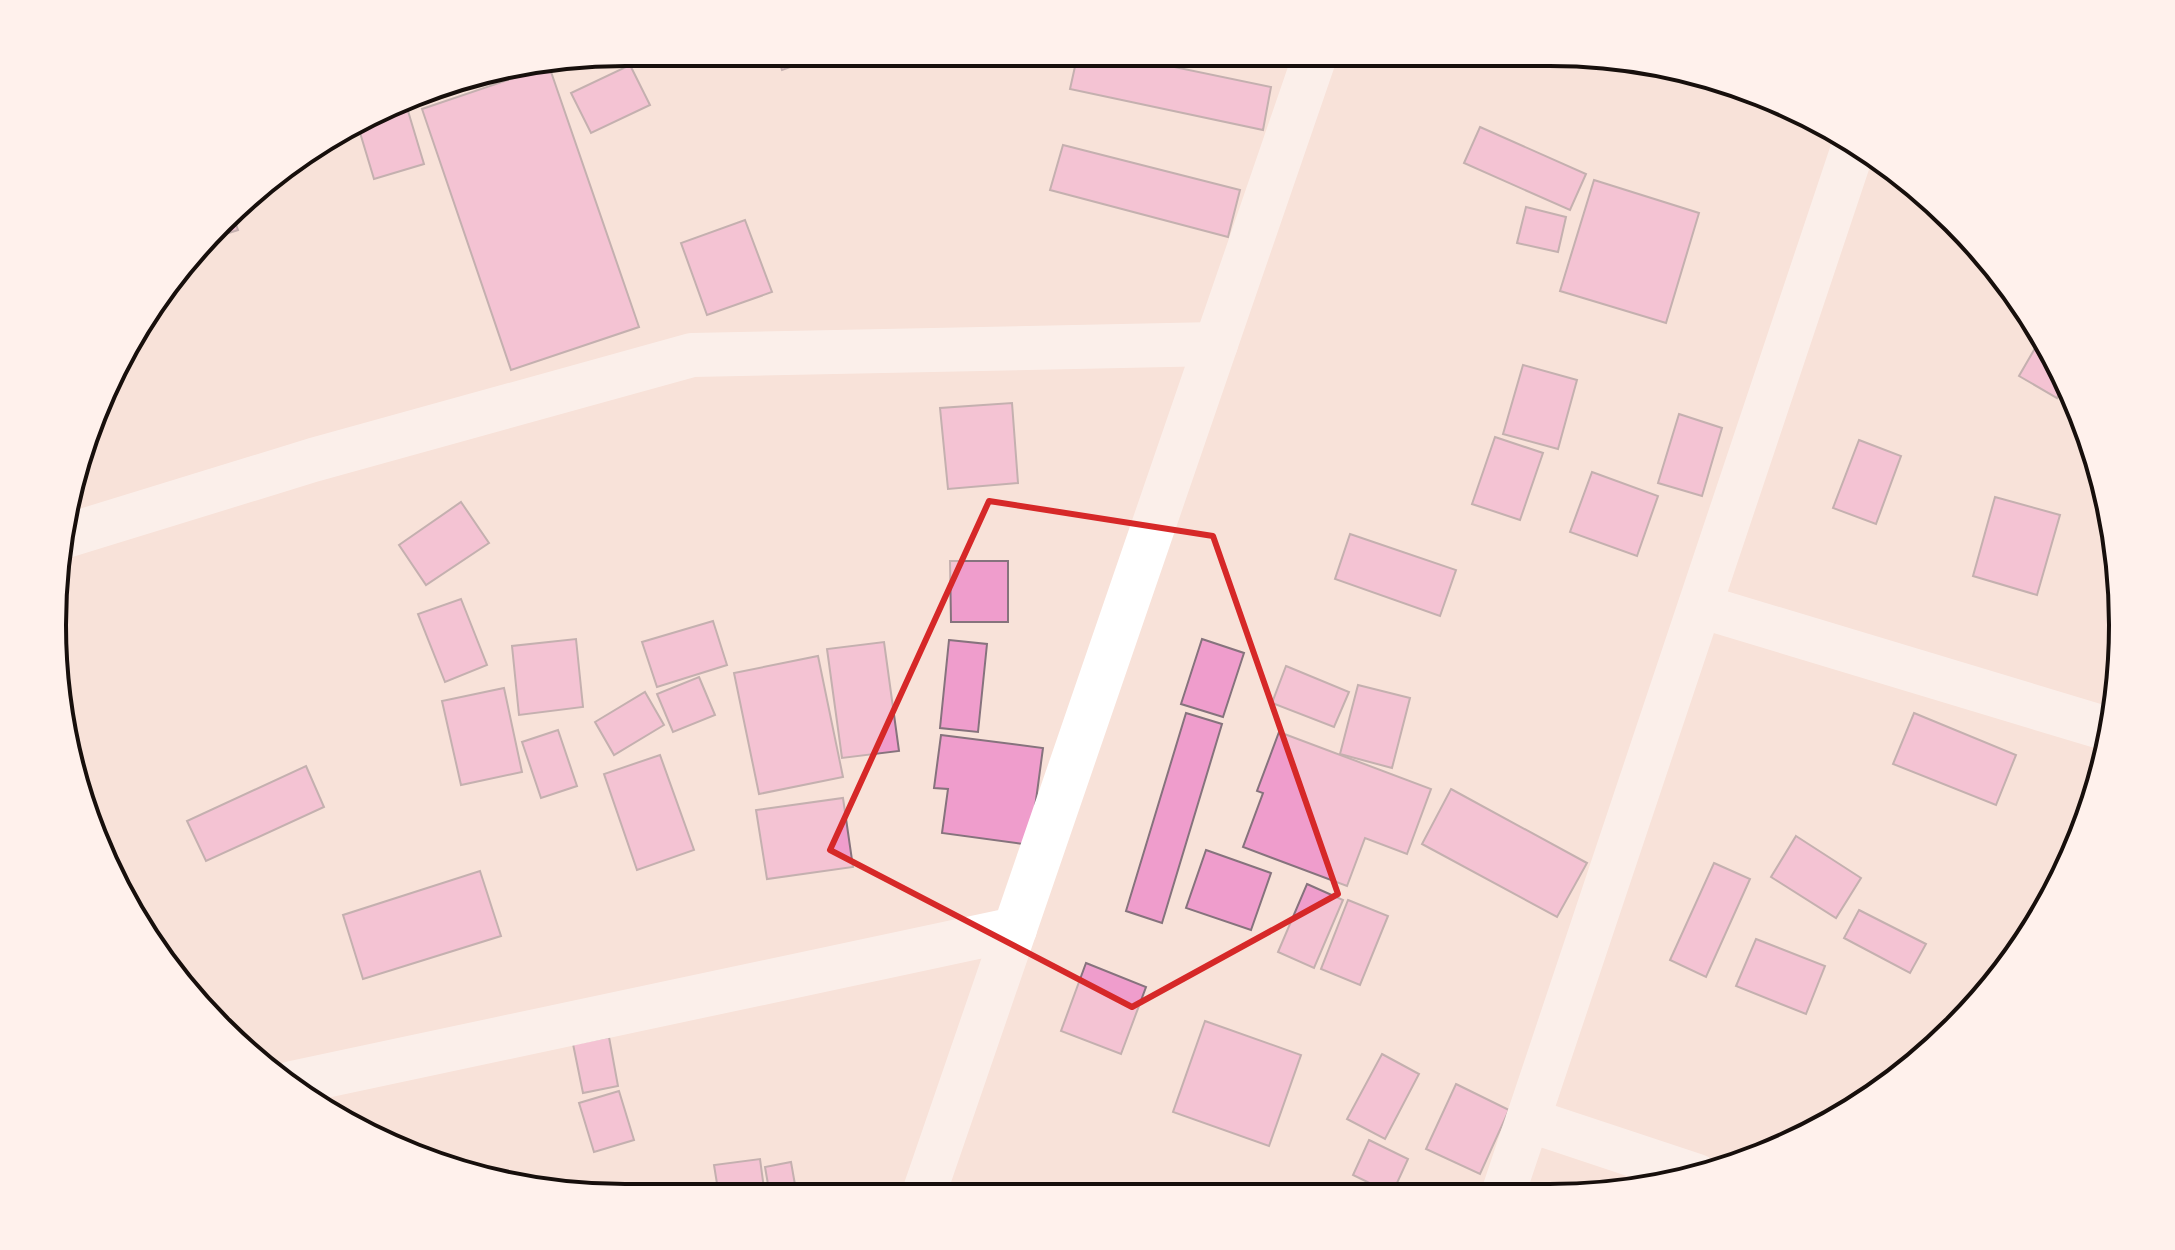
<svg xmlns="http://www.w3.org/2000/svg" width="2175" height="1250" viewBox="0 0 2175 1250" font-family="'Work Sans',sans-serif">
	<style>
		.building { fill: #ef9dcc; stroke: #86737d; stroke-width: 2 }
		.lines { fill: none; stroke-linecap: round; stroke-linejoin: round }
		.minor { stroke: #fff; stroke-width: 44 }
		.marked { fill: none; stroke: #d62828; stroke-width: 6; stroke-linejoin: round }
		.rim { fill: none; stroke: #170f0c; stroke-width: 4 }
	</style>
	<rect width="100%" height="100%" fill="#f8e2d9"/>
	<g class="building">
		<polygon points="776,52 832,52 782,70"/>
		<polygon points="1078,53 1107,53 1271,87 1263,130 1070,89"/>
		<polygon points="630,65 650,105 591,133 571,93"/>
		<polygon points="549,66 639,327 511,370 422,109"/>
		<polygon points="405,101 424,164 374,179 358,126"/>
		<polygon points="1480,127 1586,174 1570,210 1464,163"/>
		<polygon points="1063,145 1240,190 1228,237 1050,190"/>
		<polygon points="1594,180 1699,213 1666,323 1560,291"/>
		<polygon points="1526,207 1566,217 1558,252 1517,243"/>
		<polygon points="233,216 238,230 213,238"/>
		<polygon points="745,220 772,292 707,315 681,243"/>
		<polygon points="2042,336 2067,380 2057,398 2019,376"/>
		<polygon points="1523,365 1577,380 1558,449 1503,434"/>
		<polygon points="1012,403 1018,483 948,489 940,408"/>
		<polygon points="1679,414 1722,428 1702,496 1658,483"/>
		<polygon points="1495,437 1543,453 1520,520 1472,504"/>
		<polygon points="1859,440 1901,456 1876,524 1833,508"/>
		<polygon points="1592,472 1658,496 1637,556 1570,532"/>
		<polygon points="1995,497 2060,515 2037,595 1973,576"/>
		<polygon points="461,502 489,543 426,585 399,545"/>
		<polygon points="1350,534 1456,570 1440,616 1335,579"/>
		<polygon points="950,561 1008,561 1008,622 951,622"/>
		<polygon points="461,599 487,665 445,682 418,614"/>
		<polygon points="713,621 727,665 657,687 642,642"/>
		<polygon points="576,639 583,707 519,715 512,646"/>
		<polygon points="1202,639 1244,653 1223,717 1181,704"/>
		<polygon points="949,640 987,644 978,732 940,728"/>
		<polygon points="884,642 899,751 842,758 827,649"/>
		<polygon points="818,656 843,777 759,794 734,673"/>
		<polygon points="1286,666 1349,692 1334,727 1272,703"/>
		<polygon points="699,677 715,715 673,732 657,694"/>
		<polygon points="1358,685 1410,698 1392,768 1340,754"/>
		<polygon points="504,688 522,772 461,785 442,701"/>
		<polygon points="645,692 664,725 614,755 595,722"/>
		<polygon points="1186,713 1222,724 1162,923 1126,911"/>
		<polygon points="1914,713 2016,755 1996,805 1893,764"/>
		<polygon points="558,730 577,786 541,798 522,742"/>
		<polygon points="1279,732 1431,789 1407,854 1365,838 1347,886 1243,847 1263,793 1257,791"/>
		<polygon points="941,735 1043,748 1030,845 942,833 948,789 934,788"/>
		<polygon points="660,755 694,850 637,870 604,774"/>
		<polygon points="306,766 324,807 206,861 187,821"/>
		<polygon points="1451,789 1587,863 1557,917 1422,844"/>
		<polygon points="843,798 853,867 767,879 756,810"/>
		<polygon points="1796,836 1861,878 1836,918 1771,877"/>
		<polygon points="1206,850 1271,873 1251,930 1186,908"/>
		<polygon points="1714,863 1750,879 1706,977 1670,960"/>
		<polygon points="480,871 501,936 363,979 343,915"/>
		<polygon points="1307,884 1343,900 1314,968 1278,952"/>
		<polygon points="1348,900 1388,916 1360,985 1321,969"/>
		<polygon points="1859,910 1926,944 1910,973 1844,938"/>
		<polygon points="1756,939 1825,966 1806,1014 1736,986"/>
		<polygon points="1086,963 1146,987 1121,1054 1061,1031"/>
		<polygon points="1205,1021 1301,1055 1269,1146 1173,1112"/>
		<polygon points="609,1037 618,1086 583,1093 573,1044"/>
		<polygon points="1382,1054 1419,1074 1385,1139 1347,1119"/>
		<polygon points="1456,1084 1509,1110 1480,1174 1426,1149"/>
		<polygon points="619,1091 634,1140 594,1152 579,1103"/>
		<polygon points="1369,1140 1408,1159 1392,1194 1353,1175"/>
		<polygon points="760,1159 765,1196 719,1196 714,1165"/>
		<polygon points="791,1162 797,1196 770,1196 765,1167"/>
	</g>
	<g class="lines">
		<g class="minor">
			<polyline points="66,536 313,460 692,355 1216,344"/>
			<polyline points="1700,606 2111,730"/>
			<polyline points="292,1083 1015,929"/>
			<polyline points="1528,1120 1697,1176"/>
			<polyline points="1503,1194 1855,142"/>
			<polyline points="923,1196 1316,53"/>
		</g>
	</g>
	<path d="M0 0H2175V1250H0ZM989,501l224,35 125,358 -206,113 -302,-157z" fill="#f8e2d9" fill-opacity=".55" fill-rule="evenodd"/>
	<path class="marked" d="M989,501l224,35 125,358 -206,113 -302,-157z"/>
	<path d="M0 0H2175V1250H0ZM625 66H1550A559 559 0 0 1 2109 625V625A559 559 0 0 1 1550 1184H625A559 559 0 0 1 66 625V625A559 559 0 0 1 625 66Z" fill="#fff1ec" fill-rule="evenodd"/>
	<path class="rim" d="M625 66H1550A559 559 0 0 1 2109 625V625A559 559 0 0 1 1550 1184H625A559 559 0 0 1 66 625V625A559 559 0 0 1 625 66Z"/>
</svg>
